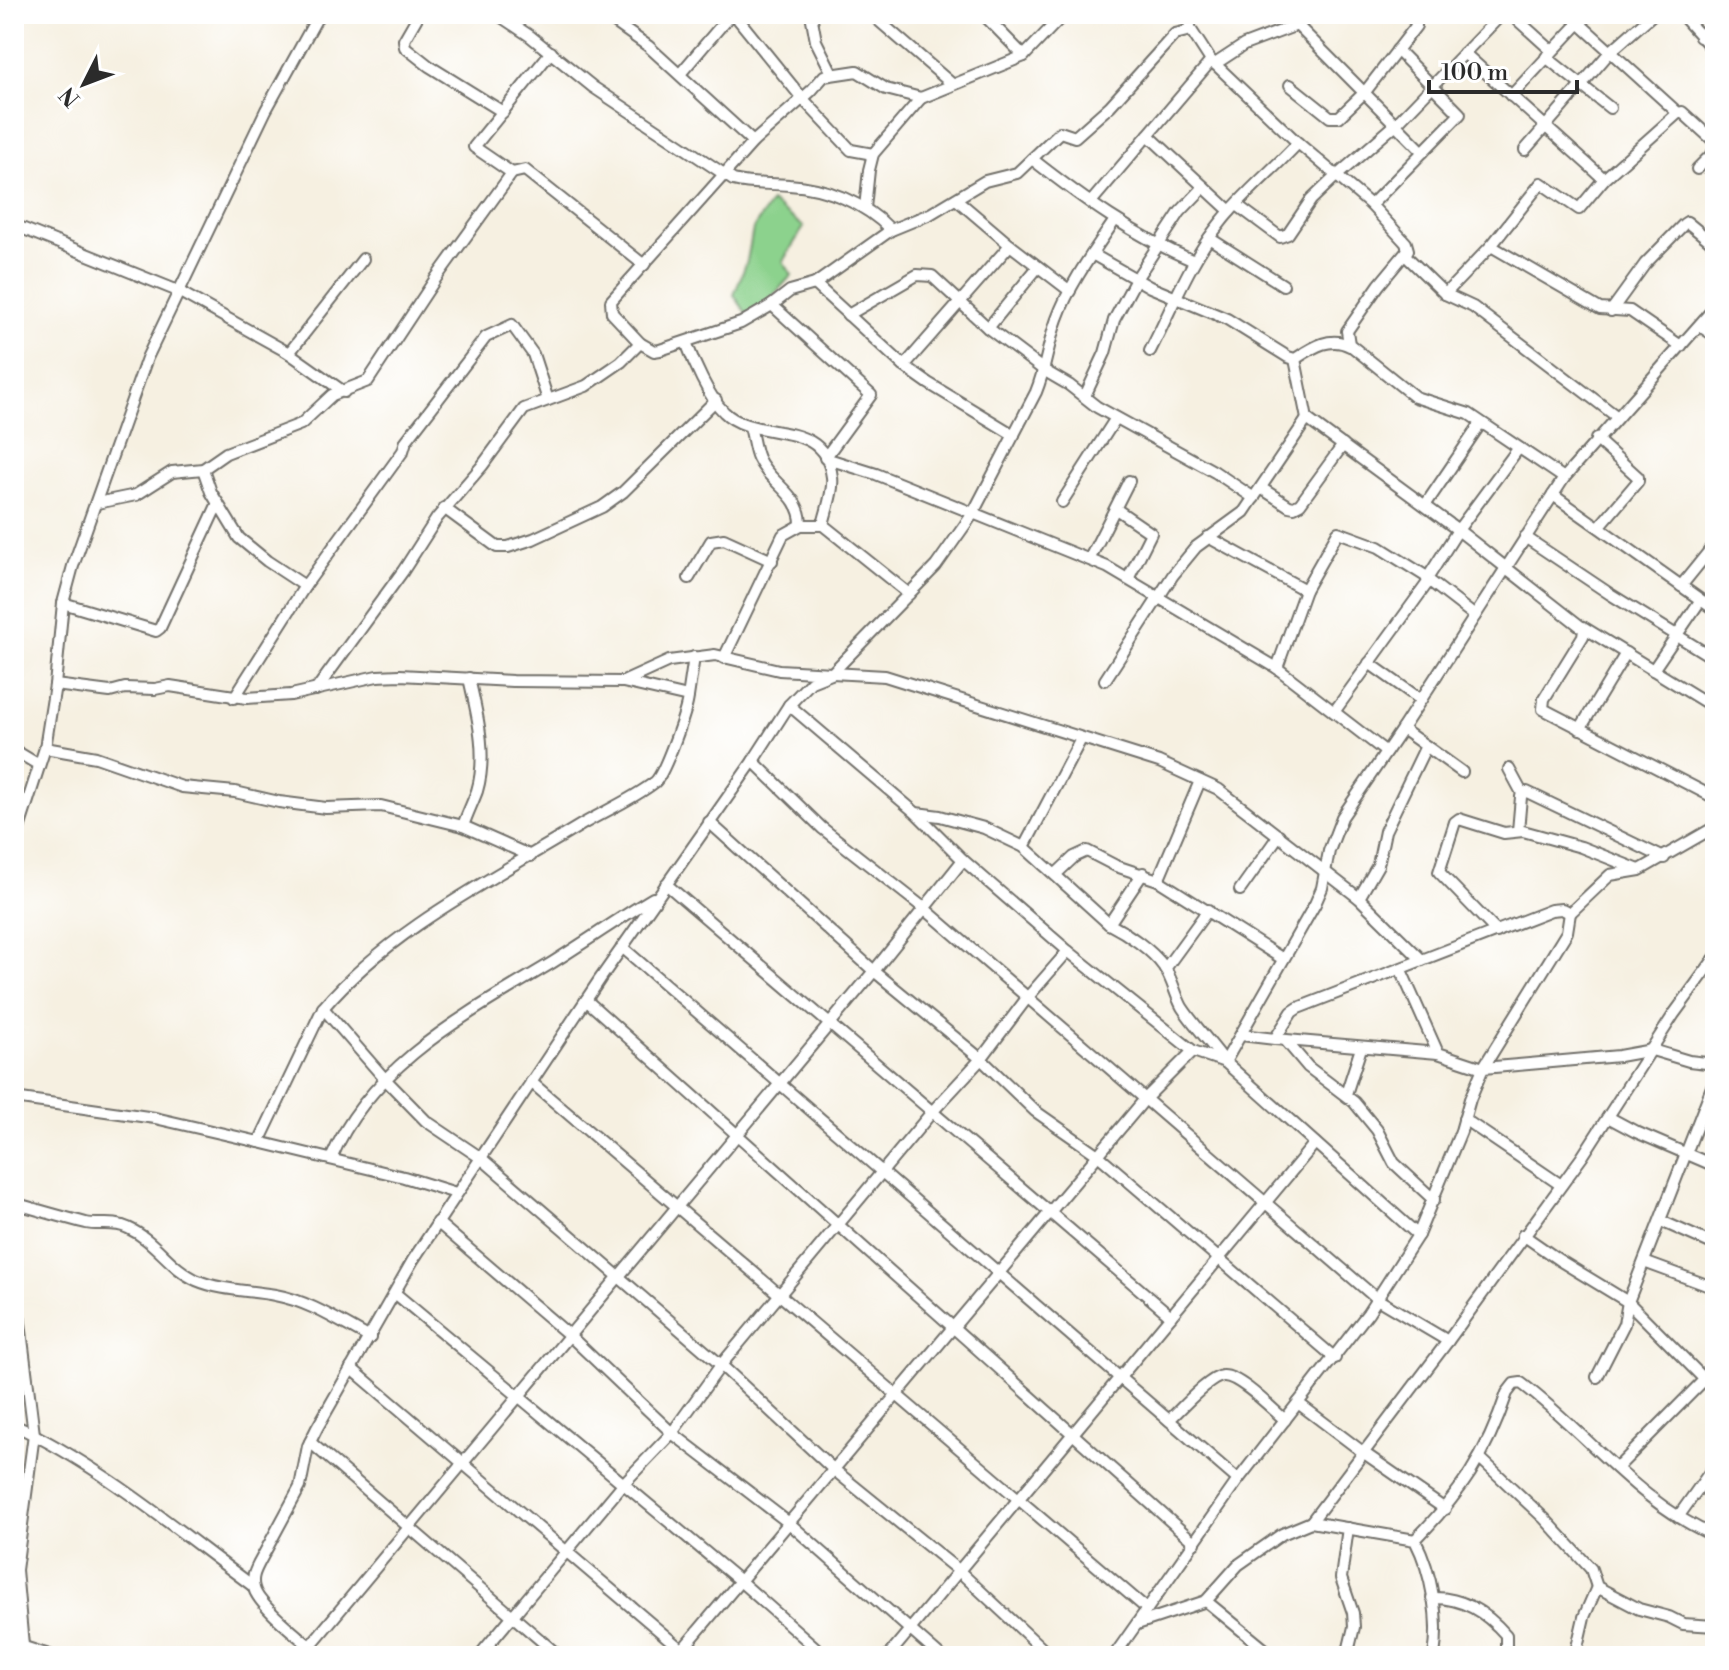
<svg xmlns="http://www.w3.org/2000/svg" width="1729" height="1670" viewBox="0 0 1729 1670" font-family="'Libre Bodoni',serif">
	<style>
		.green { fill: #8cd28d; stroke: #5c7e5c; stroke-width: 2 }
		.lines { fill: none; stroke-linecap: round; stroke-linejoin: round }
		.minor-casing { stroke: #72706b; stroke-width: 14 }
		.minor { stroke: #fff; stroke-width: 10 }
	</style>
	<rect width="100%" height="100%" fill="#fff"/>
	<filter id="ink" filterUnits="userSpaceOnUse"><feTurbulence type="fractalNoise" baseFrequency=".0125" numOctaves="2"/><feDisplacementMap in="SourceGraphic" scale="16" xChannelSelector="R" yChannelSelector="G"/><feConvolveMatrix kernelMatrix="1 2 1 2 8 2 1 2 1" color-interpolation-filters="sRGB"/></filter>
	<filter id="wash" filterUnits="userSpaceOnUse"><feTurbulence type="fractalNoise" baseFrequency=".006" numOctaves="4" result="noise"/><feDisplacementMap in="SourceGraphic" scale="32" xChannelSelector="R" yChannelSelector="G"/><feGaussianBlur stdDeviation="1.8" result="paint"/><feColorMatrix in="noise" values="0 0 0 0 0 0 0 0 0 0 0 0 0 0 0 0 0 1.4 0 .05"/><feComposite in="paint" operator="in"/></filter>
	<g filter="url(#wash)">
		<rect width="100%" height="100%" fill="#f6f0e1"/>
		<polygon class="green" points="771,202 804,227 783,261 792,275 763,307 747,314 734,295 747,261 753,229"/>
	</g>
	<g filter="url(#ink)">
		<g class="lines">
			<g class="minor-casing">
				<g id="minor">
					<polyline points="419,14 404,40 405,47 429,66 503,112"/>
					<path d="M497,14l33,22 63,51 140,93c18,5 37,3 56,5 37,2 76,18 102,45"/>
					<polyline points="603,14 648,46 753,142"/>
					<polyline points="734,14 802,98 851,150 873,154"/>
					<polyline points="811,14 816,41 832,73"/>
					<polyline points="871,14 952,84"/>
					<polyline points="983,14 1024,56"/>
					<polyline points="1187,14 1191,30 1211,61"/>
					<polyline points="1511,14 1552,51"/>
					<polyline points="1569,14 1678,113 1682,112 1715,142"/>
					<polyline points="1681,14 1715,52"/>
					<polyline points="1297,25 1423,152"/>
					<polyline points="1700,37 1715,21"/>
					<polyline points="1397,50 1460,114 1371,205 1406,243 1408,250 1379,285 1347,331 1349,344 1415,397 1469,414 1564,478"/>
					<polyline points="1464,53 1604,179"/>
					<polyline points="1546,57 1610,108"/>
					<polyline points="1215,64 1298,143 1371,205"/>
					<polyline points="680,74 731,14"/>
					<polyline points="1290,85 1330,117 1339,117 1365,92 1416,26 1416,22 1407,14"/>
					<polyline points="1511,96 1579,23 1591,14"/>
					<polyline points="1148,135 1230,211"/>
					<polyline points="1525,150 1610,52 1653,14"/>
					<path d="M1032,159c51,40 102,77 162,102"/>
					<polyline points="1697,169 1715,151"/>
					<polyline points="512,173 525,170 644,265"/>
					<polyline points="956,199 1010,245 1070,291"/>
					<polyline points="1091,202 1211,61 1215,64 1244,45 1297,25 1312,14"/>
					<polyline points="1237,205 1280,237 1288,234 1311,200 1333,179 1395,125 1502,14"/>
					<polyline points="865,208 869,170 873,154 921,98"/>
					<polyline points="14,225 178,291 289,353 344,392"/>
					<polyline points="1209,238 1283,285"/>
					<polyline points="1491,246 1600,309 1630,311 1681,346"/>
					<path d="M1092,254l58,33 77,32 61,38 7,2c17,-11 35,-24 55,-13"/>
					<polyline points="1405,255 1445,294 1473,307 1616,416"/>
					<polyline points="815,284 904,366 928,383 1014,435"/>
					<polyline points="1445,294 1491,246 1541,183 1579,209 1604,179 1678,113"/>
					<polyline points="772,305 871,395 825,458 876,474 1107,567 1277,668 1386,752"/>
					<polyline points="1611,311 1645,264 1684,224 1687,222 1715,245"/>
					<polyline points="848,315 917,275 932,276 988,328 1045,371 1069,385 1097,407 1215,472 1254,498"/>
					<polyline points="1700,326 1715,336"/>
					<polyline points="988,328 1038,267"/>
					<path d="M686,342c7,19 23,56 38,70 31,31 100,4 108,65 2,14 -6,34 -9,48"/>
					<polyline points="640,343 612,313 611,301 753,142 811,91 824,76 857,71 886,89 921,98 1024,56 1064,14"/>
					<path d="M1150,351c22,-43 40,-91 71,-129 22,-28 52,-52 77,-79"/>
					<polyline points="289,353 363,259"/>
					<polyline points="1295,359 1307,419"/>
					<polyline points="904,366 1010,245"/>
					<polyline points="1085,396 1105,353 1114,320 1136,279 1180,212 1204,187"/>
					<path d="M750,427c3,10 4,22 8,31 11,25 44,37 43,67"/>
					<polyline points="1596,439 1638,477 1638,481 1599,527"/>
					<polyline points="1518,449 1458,530 1584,629 1583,636 1544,699 1543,709 1715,798"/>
					<polyline points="203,469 211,492 239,538 267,561 305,586"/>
					<polyline points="1261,488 1289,506 1294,507 1300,504 1343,445"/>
					<polyline points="1553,495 1715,610"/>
					<polyline points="1062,502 1116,418"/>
					<polyline points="97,503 136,495 172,472 203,469 226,453 301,424 332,395 368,381 436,278 512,173 474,147 551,52"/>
					<polyline points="1426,504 1481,423"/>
					<polyline points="444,508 497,547 508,547 533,539 602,507 623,492 716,400"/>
					<polyline points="1116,509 1151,533 1128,579"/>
					<polyline points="1208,537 1305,590"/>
					<polyline points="1525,537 1610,594 1715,659"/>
					<polyline points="1090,558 1129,481"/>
					<polyline points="689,578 711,541 724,539 772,561"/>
					<polyline points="1681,586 1715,544"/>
					<polyline points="63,603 156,631 160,628 218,503"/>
					<polyline points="1583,627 1715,708"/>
					<polyline points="724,658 783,535 801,525 823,525 909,594"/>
					<polyline points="1369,663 1421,700"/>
					<polyline points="1277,668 1305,590 1338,532 1379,547 1427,577"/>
					<polyline points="1653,670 1700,601"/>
					<polyline points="1105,680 1173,575 1196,547 1244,512 1307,419 1458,530 1427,579 1475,616"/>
					<polyline points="55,685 110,692 125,688 155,689 170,686 247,698 291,695 377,676 400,675 512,681 623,682 669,661 715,655 779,670 885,676 1159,762 1218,789 1359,898 1422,960"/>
					<polyline points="316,690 403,571 437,518 482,466 524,409 586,386 621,362 640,343 654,351 660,350 741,323 772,305 790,291 815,284 891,230 930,214 985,181 1017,173 1060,132 1075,137 1110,106 1175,34 1191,30"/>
					<polyline points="688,697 694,657"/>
					<polyline points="234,698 305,586 403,451 406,441 486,337 512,325 533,354 548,400"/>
					<path d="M789,705l127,108 24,3 44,12 40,19 85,77c18,9 43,26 55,43 8,11 11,27 18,40 11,17 30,37 43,55"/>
					<polyline points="1334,712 1429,581"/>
					<polyline points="1580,729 1626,653"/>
					<polyline points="1426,746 1462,772"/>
					<polyline points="45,748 96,757 182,787 235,792 279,802 326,808 381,806 463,826 531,856"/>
					<polyline points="14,750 39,765"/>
					<polyline points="753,761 822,828 925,909 1377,1299 1448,1341"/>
					<polyline points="1509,769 1522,793"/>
					<polyline points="917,814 963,860 1068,951 1193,1051 1225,1062"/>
					<polyline points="709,822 874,971 981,1059 1035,1111 1098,1155 1335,1358"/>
					<path d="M463,826c4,-12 10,-24 14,-35 11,-37 0,-77 -8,-113"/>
					<polyline points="1518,831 1521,797 1522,793 1527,792 1664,858"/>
					<polyline points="14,844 45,748 55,685 63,603 73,566 147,358 266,110 319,14"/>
					<polyline points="1024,847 1081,739"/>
					<polyline points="1056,874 1074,857 1087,851 1116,866 1158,880 1283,959"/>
					<polyline points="1158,880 1200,781"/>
					<polyline points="666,884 1171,1316"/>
					<polyline points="1240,890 1279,835"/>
					<polyline points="1359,898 1378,865 1385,831 1426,746 1402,729"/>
					<polyline points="1109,924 1143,873"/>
					<polyline points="1497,932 1439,872 1455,822 1459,819 1504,833 1523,831 1581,847 1639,870"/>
					<polyline points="622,947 1238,1480"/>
					<polyline points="1165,969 1208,910"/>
					<polyline points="1401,970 1438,1053"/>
					<polyline points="586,1000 1195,1543"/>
					<polyline points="323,1008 384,1078 426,1121 481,1158 721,1365 833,1469 959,1571 1050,1656"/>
					<polyline points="1241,1035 1275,1039 1292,1012 1298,1008 1551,910 1562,909 1570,913 1610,875 1640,870 1715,827"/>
					<polyline points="1275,1039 1438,1053 1483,1068 1619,1056 1652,1050 1689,1061 1715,1064"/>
					<polyline points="1286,1041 1308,1067 1354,1102 1377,1130 1394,1163 1434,1200"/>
					<polyline points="531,1082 1147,1609"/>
					<polyline points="1346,1094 1361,1048"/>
					<polyline points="14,1098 155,1118 259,1142"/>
					<polyline points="1608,1117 1636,1132 1715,1166"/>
					<polyline points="1464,1119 1561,1185"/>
					<path d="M331,1159c39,-94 136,-145 219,-195 35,-22 68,-45 103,-66"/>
					<path d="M456,1193l-52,-16 -145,-35 64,-134c67,-79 171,-130 258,-183 24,-14 52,-26 74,-43 9,-8 32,-71 33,-85l-65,-15"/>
					<path d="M14,1203c24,7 48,14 72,20 14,3 28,-2 42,5 27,12 42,40 68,52 26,11 52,10 79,15 34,6 65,27 95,43"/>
					<polyline points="1661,1221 1715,1245"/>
					<polyline points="437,1222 569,1335 672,1433 789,1523 940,1656"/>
					<polyline points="1418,1235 1461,1131 1470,1099 1483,1068 1567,932 1570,913"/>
					<polyline points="1523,1235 1559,1260 1628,1302 1715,1390"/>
					<polyline points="1644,1262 1712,1287 1715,1286"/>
					<polyline points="14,1275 34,1434 16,1570 24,1656"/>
					<polyline points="396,1294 740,1581 825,1656"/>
					<polyline points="351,1368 689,1656"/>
					<polyline points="1597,1377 1624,1324 1628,1302 1715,1079"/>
					<polyline points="1298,1403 1364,1453 1445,1509"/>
					<path d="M1169,1420c11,-10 40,-43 54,-44 16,-1 49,33 62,44"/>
					<path d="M14,1425c85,39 163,105 239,161"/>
					<polyline points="310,1442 559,1656"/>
					<polyline points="1481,1459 1544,1518 1591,1569 1597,1587 1639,1609 1669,1617 1683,1624 1715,1626"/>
					<polyline points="1617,1468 1703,1381"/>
					<polyline points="1678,1517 1715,1465"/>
					<path d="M1311,1522l104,18c17,33 25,80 19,116"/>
					<path d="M1415,1540c46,-47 71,-84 92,-147l7,-9 7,-1c67,50 116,120 194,153"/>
					<path d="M1432,1598c30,-1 54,14 74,37v21"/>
					<polyline points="1206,1601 1273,1656"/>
					<polyline points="1137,1624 1206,1601 1238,1565 1282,1534 1311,1522 1448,1341 1582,1157 1674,1014 1715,958"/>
					<polyline points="310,1646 874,971 963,860"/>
					<polyline points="14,1656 24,1647 52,1656"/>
					<path d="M322,1656c-16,-13 -64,-50 -68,-68 -3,-10 1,-17 5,-25l41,-76 8,-41 9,-18 96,-168 187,-281 153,-218 36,-56 22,-23 20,-8 105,-108 36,-51 64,-123c10,-24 12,-49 21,-73 13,-36 37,-68 58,-99"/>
					<polyline points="479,1656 623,1484 672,1433 721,1365 932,1112 981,1059 1027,998 1068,951"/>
					<polyline points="677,1656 1145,1099 1193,1051"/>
					<polyline points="888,1656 1315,1143"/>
					<polyline points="1114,1656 1238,1480 1368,1313 1418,1235 1225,1062 1315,904 1322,888 1329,851 1342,817 1402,729 1564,478 1715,307"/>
					<polyline points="1347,1656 1354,1627 1353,1613 1341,1578 1348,1528"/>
					<polyline points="1575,1656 1584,1617 1597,1587"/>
				</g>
			</g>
			<use href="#minor" class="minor"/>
		</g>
	</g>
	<rect width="1729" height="1670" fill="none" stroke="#fff" stroke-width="48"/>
	<g transform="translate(84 84) rotate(228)" stroke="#ffffff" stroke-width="6" paint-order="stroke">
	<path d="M0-6L14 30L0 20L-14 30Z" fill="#2b2b2b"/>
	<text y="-12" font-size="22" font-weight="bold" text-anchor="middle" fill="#2b2b2b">N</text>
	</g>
	<path d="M1429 80v12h148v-12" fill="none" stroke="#2b2b2b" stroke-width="4"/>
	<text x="1441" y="80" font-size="24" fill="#2b2b2b" stroke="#ffffff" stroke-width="6" paint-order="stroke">100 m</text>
</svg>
